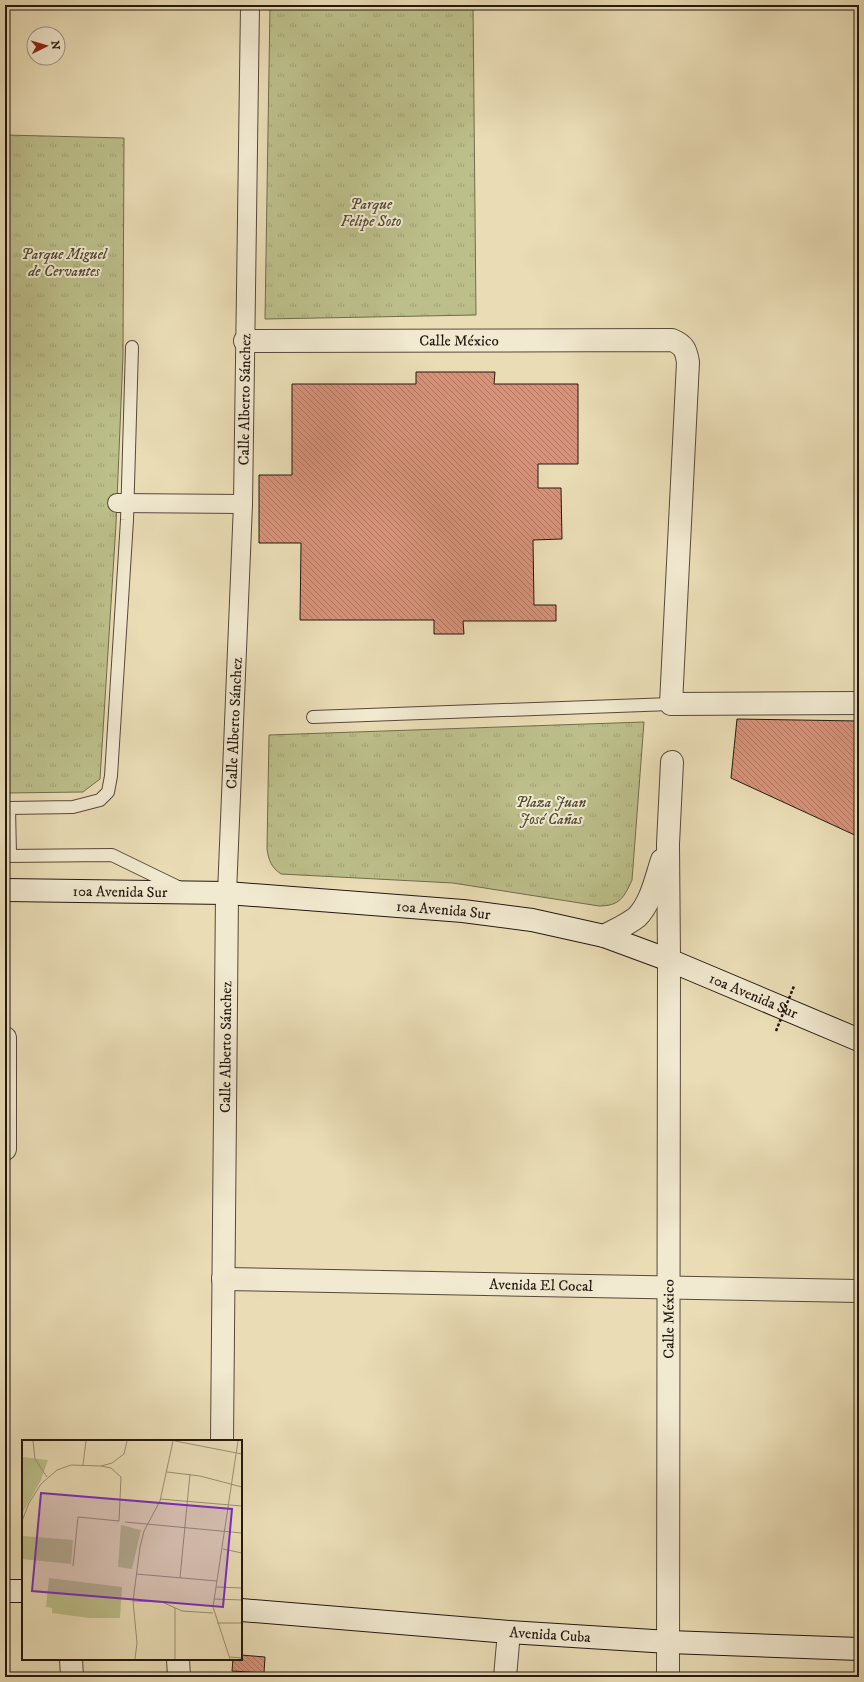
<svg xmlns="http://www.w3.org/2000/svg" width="864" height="1682" font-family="'IM FELL DW Pica',serif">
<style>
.park{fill:url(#park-tufts);stroke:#706c4d}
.building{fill:url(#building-back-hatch);stroke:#241810}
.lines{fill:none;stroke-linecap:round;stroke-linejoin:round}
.service-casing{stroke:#56493a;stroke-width:14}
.pedestrian-casing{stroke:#56493a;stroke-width:20}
.minor-casing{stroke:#56493a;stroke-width:24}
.tertiary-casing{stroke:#56493a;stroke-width:24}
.secondary-casing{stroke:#241810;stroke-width:24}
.service{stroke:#f1e9d0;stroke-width:12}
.pedestrian{stroke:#f1e9d0;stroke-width:18}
.minor{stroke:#f1e9d0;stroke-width:22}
.tertiary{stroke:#f1e9d0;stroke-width:22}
.secondary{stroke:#f1e9d0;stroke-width:22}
.path-bridge{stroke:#241810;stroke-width:2.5;stroke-dasharray:3 2;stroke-linecap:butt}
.labels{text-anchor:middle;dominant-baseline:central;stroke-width:4;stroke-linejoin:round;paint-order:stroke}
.park-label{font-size:15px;font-style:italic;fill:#524a35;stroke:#f1e9d0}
.street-label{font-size:15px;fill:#241810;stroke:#f1e9d0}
.inset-road{fill:none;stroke:#9b8e74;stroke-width:1}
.view{fill:#7b2cbf;fill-opacity:0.15;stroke:#7b2cbf;stroke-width:2}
.inset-edge{fill:none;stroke:#241810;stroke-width:2}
</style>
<defs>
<pattern id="park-tufts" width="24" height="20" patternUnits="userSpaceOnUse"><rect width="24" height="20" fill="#bcbf8a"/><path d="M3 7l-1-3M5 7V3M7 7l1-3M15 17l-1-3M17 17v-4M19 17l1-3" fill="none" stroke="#a1a376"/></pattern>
<pattern id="building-back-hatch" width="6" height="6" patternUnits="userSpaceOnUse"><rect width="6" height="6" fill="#d89279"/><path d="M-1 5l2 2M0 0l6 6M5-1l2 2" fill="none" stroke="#af7662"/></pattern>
</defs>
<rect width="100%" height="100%" fill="#eaddb6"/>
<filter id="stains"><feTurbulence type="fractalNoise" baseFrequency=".005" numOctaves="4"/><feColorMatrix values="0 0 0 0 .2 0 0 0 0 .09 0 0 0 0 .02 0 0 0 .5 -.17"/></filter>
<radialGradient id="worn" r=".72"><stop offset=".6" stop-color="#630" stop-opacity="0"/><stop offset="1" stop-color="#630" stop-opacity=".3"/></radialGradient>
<path class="park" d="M 270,5 L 473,5 L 476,315 L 265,319 Z
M 5,135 L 124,138 L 123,355 L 116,524 L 100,779 L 83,792 L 5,793 Z
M 644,722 L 632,880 C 624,898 619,906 599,906 L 453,883 L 281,874 C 271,867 269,861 267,849 L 269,735 Z"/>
<path class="building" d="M 416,372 L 495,372 L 494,384 L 578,384 L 578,464 L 538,464 L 538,488 L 561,488 L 562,539 L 533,540 L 534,605 L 556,605 L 556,621 L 463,621 L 464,634 L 434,634 L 434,620 L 300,620 L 301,543 L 259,543 L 259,475 L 292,475 L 292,384 L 416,384 Z
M 737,719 L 859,721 L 859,837 L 731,778 Z
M 241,1655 L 265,1657 L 264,1673 L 232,1671 L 233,1659 L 241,1659 Z
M 230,1674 L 260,1675 L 260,1677 L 230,1677 Z"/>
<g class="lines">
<defs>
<path id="service" d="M 313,717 L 671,704
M 5,808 L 9,808 L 10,855
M 9,808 L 73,807 L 100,800 L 108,792 L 111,776 L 127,520 L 132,347
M 5,856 L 112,855 L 180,888"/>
<g id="pedestrian">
<path d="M 117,503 L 243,504"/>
<path id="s1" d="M 227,893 L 243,504 L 250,5"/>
</g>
<g id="minor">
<path id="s2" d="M 245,341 L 672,340 C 684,345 686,350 688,362 L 671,704 L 859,703"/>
<path d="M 604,936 C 615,930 627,925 637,917 C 651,903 656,878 662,860"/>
<path d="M 669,960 L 668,844 L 672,762"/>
<path d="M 5,1038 L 5,1149"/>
<path id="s3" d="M 223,1279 L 859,1291"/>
<path id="s4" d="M 222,1441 L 227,893"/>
<path d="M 71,1659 L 72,1677"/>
<path d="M 178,1659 L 179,1677"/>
<path d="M 505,1677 L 509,1632"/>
</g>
<g id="tertiary">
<path id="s5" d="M 668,1677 L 669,960"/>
</g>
<g id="secondary">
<path id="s6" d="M 5,890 L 227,893 L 463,911 L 532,920 L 604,936 L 669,960 L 859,1040"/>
<path d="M 5,1591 L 23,1591"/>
<path id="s7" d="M 241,1610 L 509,1632 L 669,1642 L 859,1649"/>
</g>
</defs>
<use href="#service" class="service-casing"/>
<use href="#pedestrian" class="pedestrian-casing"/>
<use href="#minor" class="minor-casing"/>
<use href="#tertiary" class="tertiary-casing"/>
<use href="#secondary" class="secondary-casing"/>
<use href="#service" class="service"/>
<use href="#pedestrian" class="pedestrian"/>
<use href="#minor" class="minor"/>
<use href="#tertiary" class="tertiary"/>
<use href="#secondary" class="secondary"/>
<path class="path-bridge" d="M 776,1031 L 794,986"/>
</g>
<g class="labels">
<g class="park-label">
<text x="371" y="204">Parque<tspan x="371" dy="17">Felipe Soto</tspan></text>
<text x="64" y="254">Parque Miguel<tspan x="64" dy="17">de Cervantes</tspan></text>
<text x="551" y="802">Plaza Juan<tspan x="551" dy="17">José Cañas</tspan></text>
</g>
<g class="street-label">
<text stroke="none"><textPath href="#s2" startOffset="214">Calle México</textPath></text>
<text stroke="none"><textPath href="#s1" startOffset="494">Calle Alberto Sánchez</textPath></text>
<text stroke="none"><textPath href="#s1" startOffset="170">Calle Alberto Sánchez</textPath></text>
<text stroke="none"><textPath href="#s6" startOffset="115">10a Avenida Sur</textPath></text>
<text stroke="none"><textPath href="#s6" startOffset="439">10a Avenida Sur</textPath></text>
<text stroke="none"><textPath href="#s6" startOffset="763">10a Avenida Sur</textPath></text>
<text stroke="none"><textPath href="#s4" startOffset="394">Calle Alberto Sánchez</textPath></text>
<text stroke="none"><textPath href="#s3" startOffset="318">Avenida El Cocal</textPath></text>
<text stroke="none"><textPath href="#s5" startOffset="358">Calle México</textPath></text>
<text stroke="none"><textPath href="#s7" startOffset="310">Avenida Cuba</textPath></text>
</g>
</g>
<g transform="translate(22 1440)">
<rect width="220" height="220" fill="#eaddb6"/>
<path d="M 0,17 L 26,20 L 19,40 L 0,74 ZM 99,85 L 119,90 L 110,129 L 96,127 ZM 1,96 L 51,100 L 49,124 L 0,119 ZM 27,138 L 100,147 L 98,178 L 67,178 L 30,173 L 30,168 L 24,167 Z" fill="#bcbf8a"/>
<path class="inset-road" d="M 11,1 L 13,19 L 25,37M 153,1 L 220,14M 61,25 L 64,1M 145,32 L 178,36 L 220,47M 138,59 L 220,66M 0,81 L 7,63 L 19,44 L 35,30 L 49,25 L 79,26 L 90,23 L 102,14 L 105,1M 103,82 L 220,93M 201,109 L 220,113M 51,126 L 56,77 L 97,81 L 99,37 L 89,28 L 79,26M 114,134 L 195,141M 158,138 L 168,34M 194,147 L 220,148M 192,159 L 220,160M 111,161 L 140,162 L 160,171 L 191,173M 195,183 L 220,183M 208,217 L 220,218M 113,219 L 115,203 L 111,161 L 118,107 L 122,91 L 138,61 L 151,1M 153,219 L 153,168M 208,219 L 191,167 L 216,1"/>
<path class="view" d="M 19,53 L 210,69 L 201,167 L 10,151 Z"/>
<rect width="220" height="220" class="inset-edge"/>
</g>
<rect width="864" height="1682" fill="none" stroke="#eaddb6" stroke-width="20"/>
<rect x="6" y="6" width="852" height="1670" fill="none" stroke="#241810" stroke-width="2"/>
<rect x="10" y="10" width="844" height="1662" fill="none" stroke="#241810"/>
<g transform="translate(46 46) rotate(85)"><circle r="19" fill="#f1e9d0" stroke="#9f9583"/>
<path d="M0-3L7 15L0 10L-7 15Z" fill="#8f2418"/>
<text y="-6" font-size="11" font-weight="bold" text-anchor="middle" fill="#241810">N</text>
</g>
<rect width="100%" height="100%" filter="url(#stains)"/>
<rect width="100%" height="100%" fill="url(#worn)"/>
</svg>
